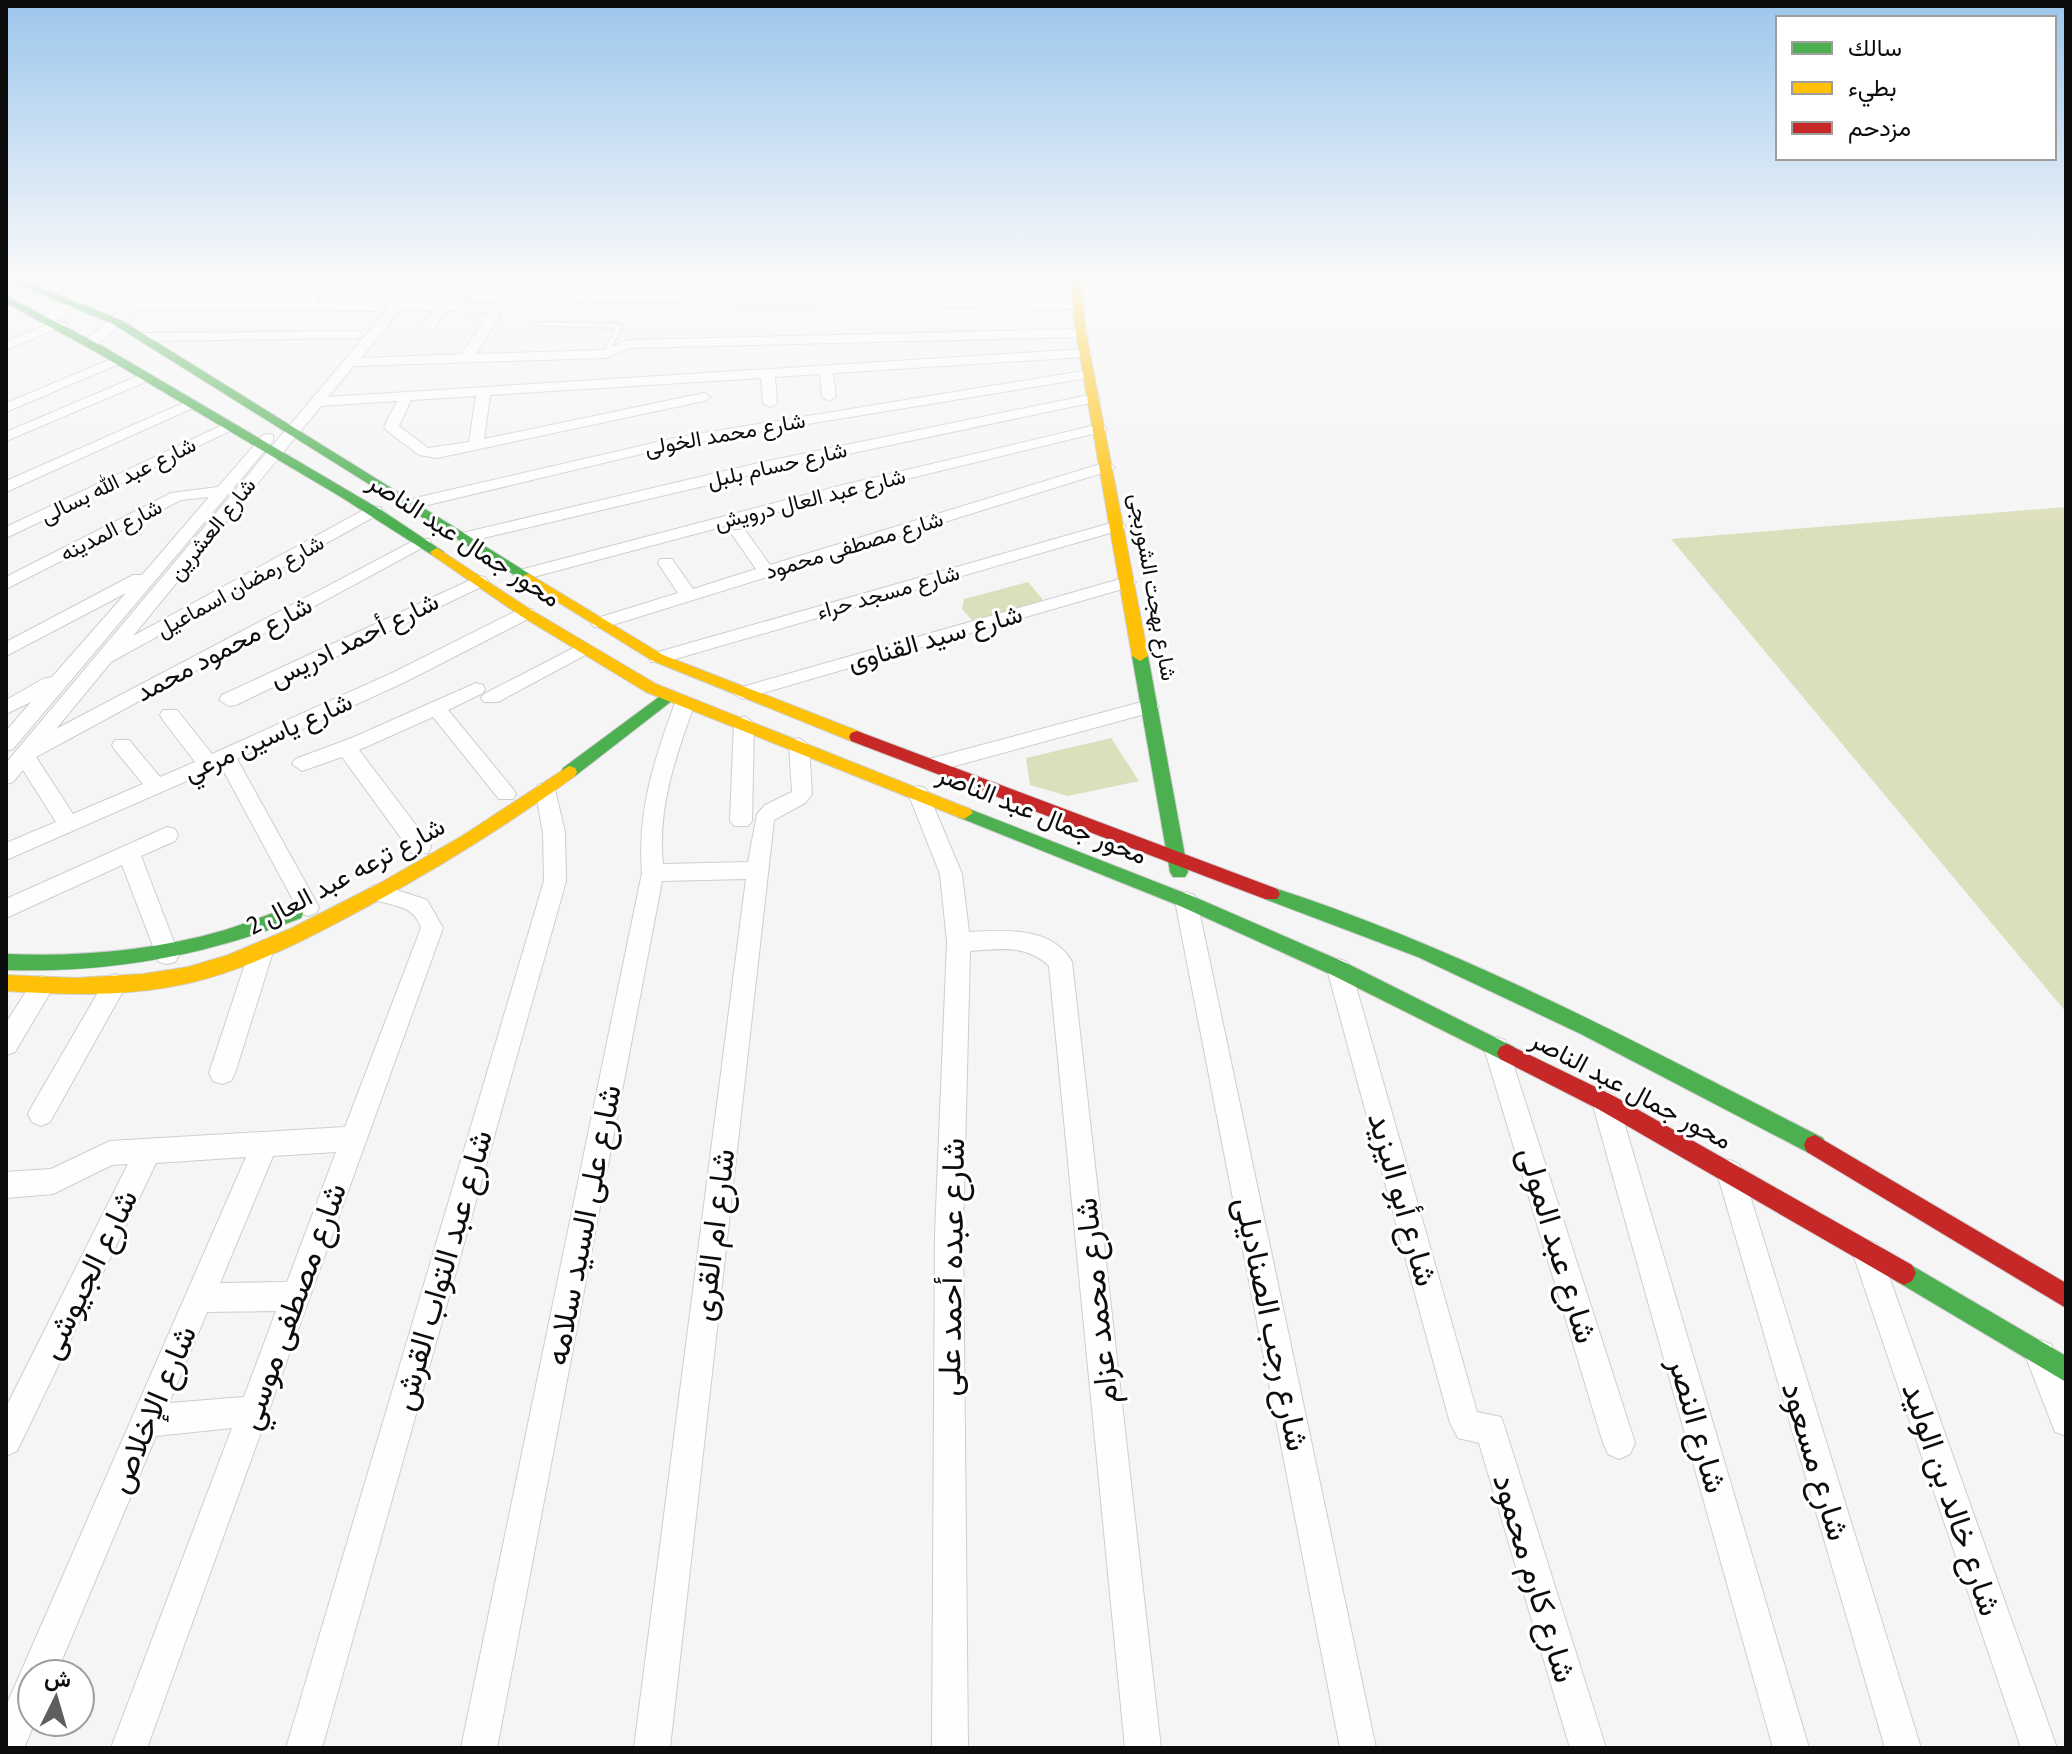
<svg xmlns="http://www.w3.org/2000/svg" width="2072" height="1754" font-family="'Fira Sans Condensed',Vazirmatn,sans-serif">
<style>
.green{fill:#dcdfbb}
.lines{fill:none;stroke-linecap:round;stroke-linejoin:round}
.lane-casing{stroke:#cecece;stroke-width:2}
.street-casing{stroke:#cecece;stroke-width:2}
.fast-casing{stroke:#cecece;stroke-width:2}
.slow-casing{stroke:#cecece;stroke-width:2}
.jam-casing{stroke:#cecece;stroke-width:2}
.lane{fill:#fefefe;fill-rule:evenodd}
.street{fill:#fefefe;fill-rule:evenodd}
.fast{fill:#4caf50;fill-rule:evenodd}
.slow{fill:#ffc107;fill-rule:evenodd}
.jam{fill:#c62828;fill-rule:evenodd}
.labels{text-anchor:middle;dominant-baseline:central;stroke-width:6;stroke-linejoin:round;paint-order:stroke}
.far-street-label{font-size:22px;fill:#0d0d0d;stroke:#fff}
.street-label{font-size:26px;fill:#0d0d0d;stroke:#fff}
.near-street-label{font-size:32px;fill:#0d0d0d;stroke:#fff}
</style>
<rect width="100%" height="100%" fill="#f5f5f5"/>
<path class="green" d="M 2066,507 L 2066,1012 L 1671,539 Z
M 1028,582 L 1043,600 L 977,626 L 962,609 L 964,599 Z
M 1111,738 L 1139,781 L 1068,796 L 1030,785 L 1026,758 Z"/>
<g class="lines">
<defs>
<path id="lane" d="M 534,322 L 620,324 L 623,326 L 608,354 L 605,356 L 602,354 L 616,328 L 532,325 L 532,323 Z"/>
<path id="street" d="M 90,281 L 103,281 L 55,321 L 45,321 L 45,315 Z
M 154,281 L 167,281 L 146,301 L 190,302 L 212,281 L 225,281 L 205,302 L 246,302 L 266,281 L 279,281 L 260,302 L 300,303 L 321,281 L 333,281 L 314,303 L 378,303 L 384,307 L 378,311 L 137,309 L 97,345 L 87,345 L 87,339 Z
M 411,281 L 423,281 L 406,302 L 503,305 L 504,308 L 476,354 L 603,350 L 628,340 L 1081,329 L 1088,333 L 1081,337 L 630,348 L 605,358 L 354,366 L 328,397 L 1085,349 L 1092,353 L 1085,357 L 833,373 L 836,397 L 829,401 L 822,397 L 820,374 L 775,377 L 777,403 L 770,407 L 763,403 L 761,378 L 490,395 L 484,439 L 704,393 L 711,397 L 704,401 L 437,458 L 419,455 L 386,430 L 384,427 L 397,401 L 321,406 L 133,636 L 369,507 L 381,507 L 381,513 L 111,662 L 56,729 L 417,539 L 429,539 L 431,543 L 36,757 L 73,814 L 143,784 L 115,750 L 112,745 L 115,740 L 129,740 L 160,777 L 195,762 L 163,720 L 160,715 L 163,710 L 177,710 L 212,754 L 392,673 L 520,609 L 532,609 L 535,613 L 532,617 L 405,682 L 237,759 L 319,907 L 316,913 L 308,916 L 300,913 L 221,766 L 6,860 L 6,843 L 56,822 L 23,770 L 13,782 L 6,784 L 6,763 ZM 400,310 L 433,311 L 421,326 L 428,330 L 433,329 L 447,311 L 489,312 L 462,354 L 361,358 ZM 476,396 L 469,442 L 428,448 L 399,426 L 411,400 Z
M 482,281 L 1076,284 L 1082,288 L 1076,292 L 488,285 Z
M 473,293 L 1078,301 L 1084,305 L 1078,309 L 469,300 L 467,297 Z
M 56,321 L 68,324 L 6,350 L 6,341 Z
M 356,331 L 361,332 L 361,338 L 142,341 L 135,337 L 142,333 Z
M 116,357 L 128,360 L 6,412 L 6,403 Z
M 1089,370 L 1094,371 L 1094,377 L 679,445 L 411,509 L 403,504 L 411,499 L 679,437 Z
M 145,373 L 150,374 L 150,380 L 6,441 L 6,432 Z
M 1094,394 L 1099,395 L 1099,401 L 763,472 L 462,543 L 454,538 L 462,533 L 763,462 Z
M 190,400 L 195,401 L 195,407 L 6,492 L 6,481 Z
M 229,422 L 234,423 L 234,429 L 6,538 L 6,527 Z
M 1100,424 L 1107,428 L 1105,431 L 853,492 L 522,580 L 513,575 L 516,571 L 843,485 Z
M 268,434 L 273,435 L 273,441 L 13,749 L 6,751 L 6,731 L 31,702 L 6,714 L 6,700 L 43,679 L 52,677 L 126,593 L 6,656 L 6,642 L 133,575 L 142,575 L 209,497 L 181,500 L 6,589 L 6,577 L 171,493 L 218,487 L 263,435 Z
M 1107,462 L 1115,467 L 1112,470 L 606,627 L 594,627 L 591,623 L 594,619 L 678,593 L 658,563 L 660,559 L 672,559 L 693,589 L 756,569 L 731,533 L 733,530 L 745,530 L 770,565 Z
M 1118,521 L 1126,526 L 1124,529 L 665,662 L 651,662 L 649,658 L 651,654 Z
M 479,576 L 485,577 L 488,581 L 485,585 L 236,705 L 229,706 L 219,700 L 222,695 Z
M 1127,577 L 1136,582 L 1133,586 L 742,699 L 732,693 L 735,689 Z
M 583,643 L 592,649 L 589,653 L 498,702 L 484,702 L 481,698 L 484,694 Z
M 476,683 L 483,685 L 485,689 L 483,693 L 448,710 L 513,789 L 516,794 L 513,799 L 499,799 L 433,717 L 359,750 L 428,841 L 431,847 L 428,853 L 412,853 L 342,757 L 302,771 L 292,764 L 295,759 L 354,737 Z
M 685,697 L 695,703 C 676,755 657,808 663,864 L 748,862 L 757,814 L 765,805 L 792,792 L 789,745 L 792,740 L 799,738 L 809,745 L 812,794 L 805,803 L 774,820 L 670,1748 L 634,1748 L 746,879 L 662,881 L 497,1748 L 461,1748 L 642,873 C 637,813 654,759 675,703 Z
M 1149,700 L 1159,706 L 1156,711 L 933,772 L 926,770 L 923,765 L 926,760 L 933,758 Z
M 744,716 L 754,723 L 752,821 L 748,826 L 734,826 L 730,821 L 734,723 Z
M 545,783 L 552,785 L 555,790 L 565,832 L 566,881 L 322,1748 L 286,1748 L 544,881 L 543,832 L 535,790 L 538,785 Z
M 918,786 L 925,788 L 928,793 L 962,874 L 969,932 C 1003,930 1053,926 1072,962 L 1161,1748 L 1125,1748 L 1049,966 C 1027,944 999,949 970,951 L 963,1233 L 968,1748 L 932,1748 L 935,1233 L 947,942 L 940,874 L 908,793 L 911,788 Z
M 167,827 L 175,829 L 178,835 L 175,841 L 141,856 L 179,955 L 175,962 L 167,964 L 159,962 L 122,865 L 6,918 L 6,899 Z
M 379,884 L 427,900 L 443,928 L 147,1748 L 111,1748 L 232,1428 L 156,1436 L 56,1674 L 32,1674 L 32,1722 L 35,1722 L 24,1748 L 6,1748 L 6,1706 L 246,1157 L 156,1163 L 17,1451 L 6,1456 L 6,1407 L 128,1164 L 112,1165 L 53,1194 L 6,1198 L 6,1172 L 51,1169 L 110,1141 L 345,1127 L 421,928 C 414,904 391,906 371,899 L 368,893 L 371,887 ZM 336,1152 L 287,1282 L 220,1283 L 273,1156 ZM 276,1311 L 244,1397 L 169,1403 L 207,1312 Z
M 1186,892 L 1194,895 L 1197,901 L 1376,1748 L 1340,1748 L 1175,901 L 1178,895 Z
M 261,943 L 269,945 L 273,952 L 235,1073 L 231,1081 L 222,1084 L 213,1081 L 209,1073 L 249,952 L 253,945 Z
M 1339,959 L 1347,962 L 1351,969 L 1477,1412 L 1501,1417 L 1505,1428 L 1606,1748 L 1570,1748 L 1479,1443 L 1458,1438 L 1450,1423 L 1327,969 L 1331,962 Z
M 115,974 L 123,977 L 127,984 L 50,1122 L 41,1126 L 32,1122 L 28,1114 L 32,1106 L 107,977 Z
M 42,976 L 50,979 L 54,986 L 15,1052 L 6,1055 L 6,1023 L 34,979 Z
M 1496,1037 L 1505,1040 L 1508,1048 L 1635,1443 L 1630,1454 L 1619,1459 L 1608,1454 L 1603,1443 L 1484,1048 L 1487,1040 Z
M 1605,1091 L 1614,1094 L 1618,1102 L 1809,1748 L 1773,1748 L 1592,1102 L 1596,1094 Z
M 1730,1160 L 1739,1164 L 1743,1173 L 1921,1748 L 1885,1748 L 1717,1173 L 1721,1164 Z
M 1867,1240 L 1877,1244 L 1881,1254 L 2057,1748 L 2021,1748 L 1853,1254 L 1857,1244 Z
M 2040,1340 L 2051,1344 L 2066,1383 L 2066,1436 L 2055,1432 L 2025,1355 L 2029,1344 Z"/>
<path id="fast" d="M 10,281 L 23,281 L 121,320 L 536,578 L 529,582 L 524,581 L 113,324 Z
M 6,296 L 104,347 L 381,510 L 444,552 L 437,556 L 432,555 L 341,497 L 96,352 L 6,303 Z
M 1140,651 L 1148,656 L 1188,872 L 1185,877 L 1173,877 L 1170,872 L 1132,656 Z
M 667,691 L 675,696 L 673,700 L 575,776 L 563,776 L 561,772 L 563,768 Z
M 964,807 L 1192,896 L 1346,963 L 1514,1047 L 1517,1053 L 1514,1059 L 1507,1062 L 1500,1059 L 1332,975 L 1180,906 L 958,817 L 955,813 L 958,809 Z
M 1271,887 C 1464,949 1643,1046 1823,1138 L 1826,1145 L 1823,1152 L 1815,1155 L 1807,1152 L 1581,1034 L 1418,957 L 1265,899 L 1262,894 L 1265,889 Z
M 294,906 L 301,908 L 303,913 L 301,918 C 204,956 110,973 6,970 L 6,954 C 80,957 153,951 225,930 C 248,923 271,913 294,906 Z
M 1904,1261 L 2066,1356 L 2066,1382 L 1896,1281 L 1892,1273 L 1896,1265 Z"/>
<path id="slow" d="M 1070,281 L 1080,281 L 1086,333 L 1148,656 L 1140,661 L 1132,656 L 1076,333 Z
M 437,548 L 531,610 L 656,684 L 970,809 L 973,813 L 964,819 L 958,817 L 646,692 L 521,616 L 432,555 L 430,552 Z
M 529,574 L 663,655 L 863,733 L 865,737 L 863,741 L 851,741 L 653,661 L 524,581 L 524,575 Z
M 569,766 L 575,768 L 577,772 L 575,776 C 509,824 440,867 368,906 C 311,937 252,968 189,983 C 129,997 67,995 6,991 L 6,975 L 75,978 L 143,974 L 188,967 L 228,955 L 292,928 L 382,882 L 462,836 Z"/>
<path id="jam" d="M 857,731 L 1277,889 L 1280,894 L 1277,899 L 1265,899 L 851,741 L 849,737 L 851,733 Z
M 1507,1044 L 1612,1095 L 1912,1265 L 1916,1273 L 1912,1281 L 1904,1285 L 1896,1281 L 1598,1109 L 1500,1059 L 1497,1053 L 1500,1047 Z
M 1815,1135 L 2066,1283 L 2066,1308 L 1807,1152 L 1804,1145 L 1807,1138 Z"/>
</defs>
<use href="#lane" class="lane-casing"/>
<use href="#street" class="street-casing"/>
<use href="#fast" class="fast-casing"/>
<use href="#slow" class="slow-casing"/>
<use href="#jam" class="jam-casing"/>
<use href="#lane" class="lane"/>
<use href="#street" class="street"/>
<use href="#fast" class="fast"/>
<use href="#slow" class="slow"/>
<use href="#jam" class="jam"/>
</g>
<linearGradient id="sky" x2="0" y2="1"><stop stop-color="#9cc6ec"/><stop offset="0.53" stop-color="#fafafa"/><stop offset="1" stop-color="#fafafa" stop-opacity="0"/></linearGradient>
<rect width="2072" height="526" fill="url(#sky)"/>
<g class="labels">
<g class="far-street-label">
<text transform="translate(725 434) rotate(-10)">شارع محمد الخولى</text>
<text transform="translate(777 465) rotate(-13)">شارع حسام بلبل</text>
<text transform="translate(118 480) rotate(-26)">شارع عبد الله بسالى</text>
<text transform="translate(810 499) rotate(-14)">شارع عبد العال درويش</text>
<text transform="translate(212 529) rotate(-51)">شارع العشرين</text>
<text transform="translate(111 530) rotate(-27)">شارع المدينه</text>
<text transform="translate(854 545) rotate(-17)">شارع مصطفى محمود</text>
<text transform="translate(240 586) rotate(-29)">شارع رمضان اسماعيل</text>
<text transform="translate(1153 587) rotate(80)">شارع بهجت الشوربجى</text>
<text transform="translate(888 592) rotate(-16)">شارع مسجد حراء</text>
</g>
<g class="street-label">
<text transform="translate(464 540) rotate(33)">محور جمال عبد الناصر</text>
<text transform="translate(935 638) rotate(-16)">شارع سيد القناوى</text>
<text transform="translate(354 640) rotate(-26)">شارع أحمد ادريس</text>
<text transform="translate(224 649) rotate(-28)">شارع محمود محمد</text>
<text transform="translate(268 737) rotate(-24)">شارع ياسين مرعي</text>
<text transform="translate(1042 815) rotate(22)">محور جمال عبد الناصر</text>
<text transform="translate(346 876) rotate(-28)">شارع ترعه عبد العال 2</text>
<text transform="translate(1631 1090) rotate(28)">محور جمال عبد الناصر</text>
</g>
<g class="near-street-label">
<text transform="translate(1403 1199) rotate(74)">شارع أبو اليزيد</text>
<text transform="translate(583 1225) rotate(-79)">شارع على السيد سلامه</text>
<text transform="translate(713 1235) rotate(-83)">شارع ام القرى</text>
<text transform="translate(1558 1245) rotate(73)">شارع عبد المولى</text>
<text transform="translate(951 1267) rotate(-89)">شارع عبده أحمد على</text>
<text transform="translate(442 1270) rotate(-74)">شارع عبد التواب القرش</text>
<text transform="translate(88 1274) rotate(-64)">شارع الجيوشى</text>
<text transform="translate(1096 1301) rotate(-96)">شارع محمد عزام</text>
<text transform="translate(292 1306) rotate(-70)">شارع مصطفى موسي</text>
<text transform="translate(1272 1324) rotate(78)">شارع رجب الصناديلى</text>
<text transform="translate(152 1409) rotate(-67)">شارع الإخلاص</text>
<text transform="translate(1698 1425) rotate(74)">شارع النصر</text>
<text transform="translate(1816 1461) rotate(73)">شارع مسعود</text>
<text transform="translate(1952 1499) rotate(71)">شارع خالد بن الوليد</text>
<text transform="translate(1535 1578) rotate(73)">شارع كارم محمود</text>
</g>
</g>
<rect width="2072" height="1754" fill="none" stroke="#0d0d0d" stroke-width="16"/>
<rect x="1776" y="16" width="280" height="144" fill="#ffffff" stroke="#9e9e9e" stroke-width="2"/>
<rect x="1792" y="42" width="40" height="12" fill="#4caf50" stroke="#9e9e9e" stroke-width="2"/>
<text x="1848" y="56" font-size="24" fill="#0d0d0d">سالك</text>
<rect x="1792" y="82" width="40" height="12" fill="#ffc107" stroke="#9e9e9e" stroke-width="2"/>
<text x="1848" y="96" font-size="24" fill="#0d0d0d">بطيء</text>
<rect x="1792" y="122" width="40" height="12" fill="#c62828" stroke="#9e9e9e" stroke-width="2"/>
<text x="1848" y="136" font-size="24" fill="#0d0d0d">مزدحم</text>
<g transform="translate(56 1698) rotate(5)"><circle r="38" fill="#ffffff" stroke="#9e9e9e" stroke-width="2"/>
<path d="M0-6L14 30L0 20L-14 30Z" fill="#5e5e5e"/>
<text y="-12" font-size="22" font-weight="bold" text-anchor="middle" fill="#0d0d0d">ش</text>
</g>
</svg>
